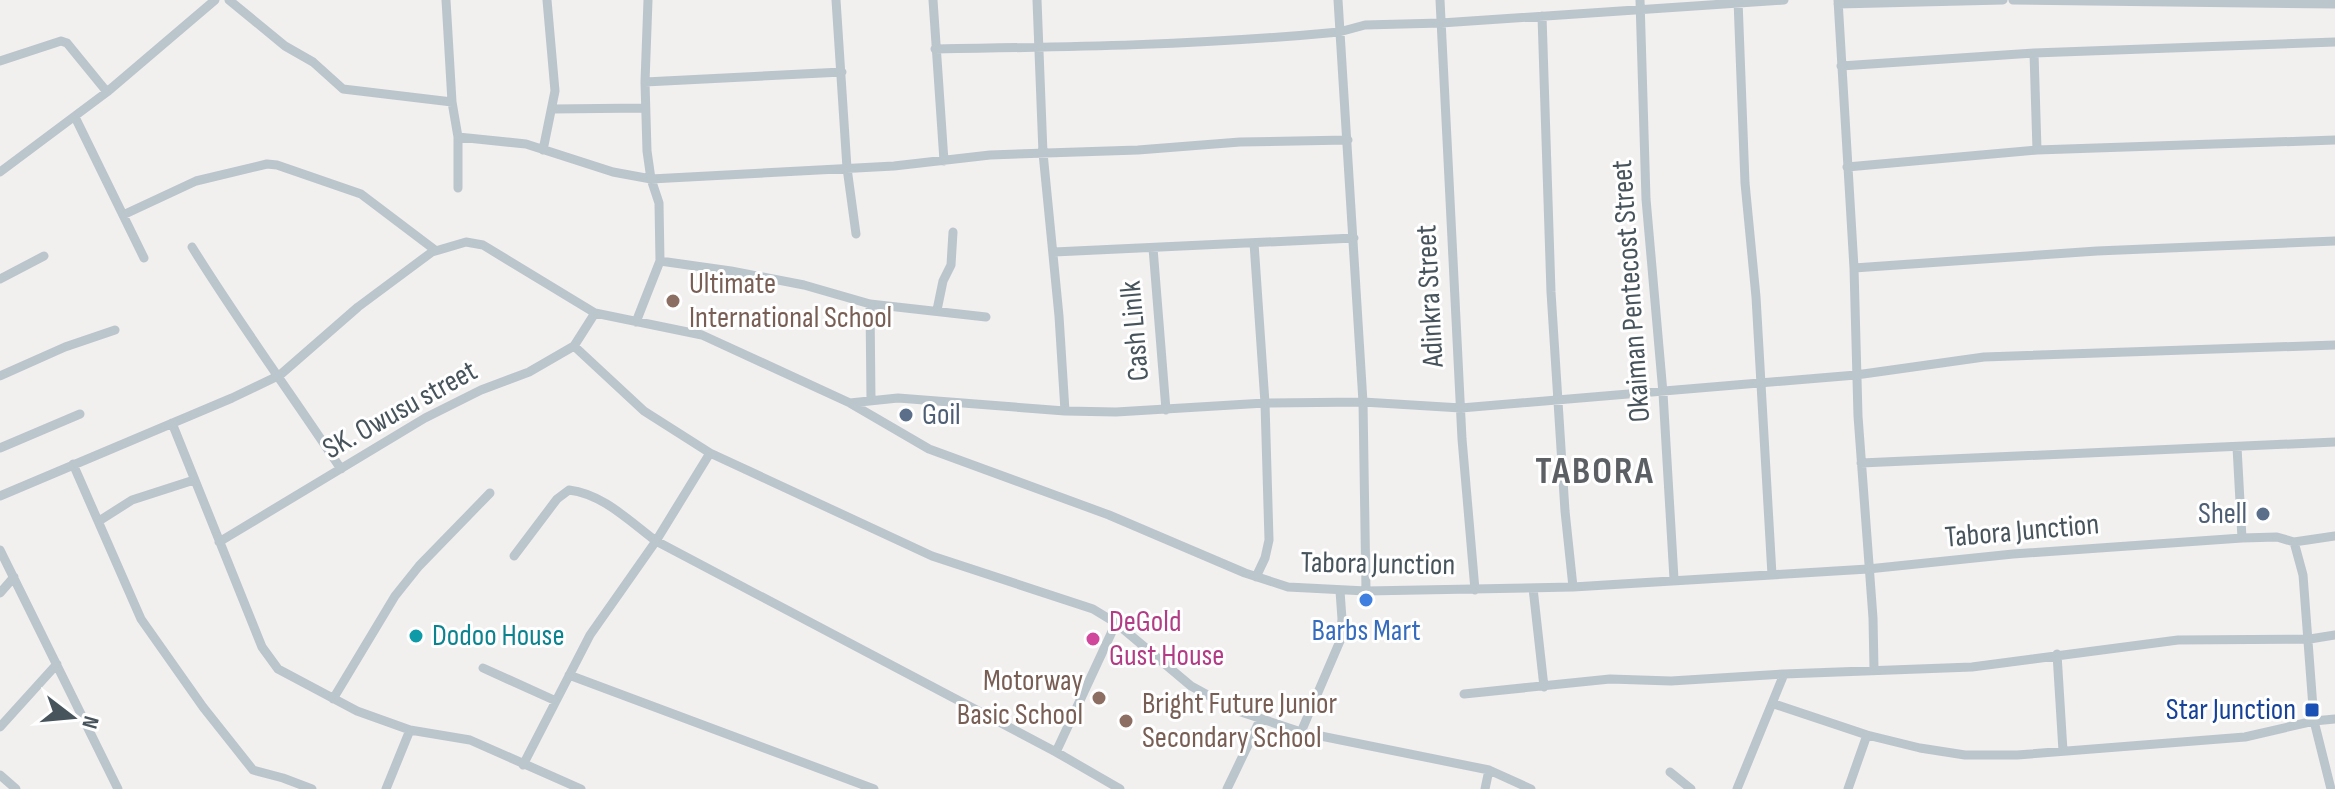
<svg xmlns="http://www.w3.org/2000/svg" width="2335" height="789" font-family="'Sofia Sans Condensed',sans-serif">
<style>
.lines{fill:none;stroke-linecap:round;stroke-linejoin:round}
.minor{stroke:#bbc5cc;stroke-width:9}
.education-dot{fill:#8d6e63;stroke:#fff;stroke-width:3}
.service-dot{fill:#5c6f8a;stroke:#fff;stroke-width:3}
.shop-dot{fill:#3f7fe0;stroke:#fff;stroke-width:3}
.culture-dot{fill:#0f9aa8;stroke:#fff;stroke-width:3}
.hotel-dot{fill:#d1479c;stroke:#fff;stroke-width:3}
.transit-dot{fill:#1a4fb4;stroke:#fff;stroke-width:3}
.labels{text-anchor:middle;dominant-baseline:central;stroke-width:6;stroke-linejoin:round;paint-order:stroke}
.education-label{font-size:30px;fill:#785e54;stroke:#fff;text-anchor:start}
.street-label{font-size:30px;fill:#48545c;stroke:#fff}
.service-label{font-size:30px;fill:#4e5e75;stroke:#fff;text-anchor:start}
.hotel-label{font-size:30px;fill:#b23c85;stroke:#fff;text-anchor:start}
.shop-label{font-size:30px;fill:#366cbe;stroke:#fff}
.culture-label{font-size:30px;fill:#0d838f;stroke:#fff;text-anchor:start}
.transit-label{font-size:30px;fill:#164399;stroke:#fff;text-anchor:end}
.district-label{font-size:38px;font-weight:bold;letter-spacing:2px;fill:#5c6064;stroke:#fff}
</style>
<rect width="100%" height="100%" fill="#f2efef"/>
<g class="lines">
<path class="minor" d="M 229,0 L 285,46 L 313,62 L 343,89 L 452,102 L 458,137 L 526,144 L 613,172 L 651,179 L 894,166 L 990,155 L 1138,150 L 1240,142 L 1348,140
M 446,0 L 452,102
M 836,0 L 847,168 L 856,234
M 933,0 L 944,161
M 1037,0 L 1043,153 L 1059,316 L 1065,411
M 1338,0 L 1363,402 L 1366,591
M 1440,0 L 1462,439 L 1475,590
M 1640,0 L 1646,199 L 1663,393 L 1674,579
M 1738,0 L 1745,183 L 1756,297 L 1772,575
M 1838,0 L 1854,268 L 1858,416 L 1873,618 L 1874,669
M 2013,0 L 2335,4
M 1838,4 L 2003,0
M 1542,16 L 1551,292 L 1565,511 L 1573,587
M 935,49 C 1070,47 1204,45 1339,32 L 1365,25 L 1441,23 L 1784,0
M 2034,53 L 2037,150
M 0,61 L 61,41 L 67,43 L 107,92
M 1841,66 L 2034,53 L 2335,42
M 645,82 L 842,72
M 553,109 L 645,108
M 75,117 L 144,258
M 458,137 L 458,188
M 543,150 L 555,91 L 547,0
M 1847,167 L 2037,150 L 2335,140
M 0,172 L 107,92 L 215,0
M 123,215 L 196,181 L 267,164 L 277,165 L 361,194 L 435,250
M 1254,243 L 1265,403 L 1269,540 L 1265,558 L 1256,577
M 192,247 C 239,323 292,395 341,469
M 1153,248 L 1166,410
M 1054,252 L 1354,238
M 660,261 L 731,271 L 804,285 L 870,304 L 986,317
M 1854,268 L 2097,251 L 2335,241
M 0,279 L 44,256
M 870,304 L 871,400
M 937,310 L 943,281 L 951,265 L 953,232
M 636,322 L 660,261 L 659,203 L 651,179 L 647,151 L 645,82 L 648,0
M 0,376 L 65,347 L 115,330
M 850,403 L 898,398 L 1065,411 L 1116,412 L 1265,403 L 1363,402 L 1461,408 L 1856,375 L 1984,357 L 2335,345
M 172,423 L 262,647 L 278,669 L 357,711 L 410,730 L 470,740 L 581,789
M 2237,447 L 2242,538
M 0,448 L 80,414
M 710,453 L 932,556 L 1093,609 L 1116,623 L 1191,686 L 1235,710 L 1301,732 L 1489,770 L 1531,789
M 1861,463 L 2335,442
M 73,464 L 141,619 L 203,707 L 253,770 L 283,778 L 312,789
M 0,496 L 232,398 L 280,375 L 358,307 L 432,252 L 466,242 L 483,245 L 595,313 L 702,335 L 850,403 L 929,449 L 1109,515 L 1245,573 L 1288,587 L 1366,591 L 1573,587 L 1868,569 L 2013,554 L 2242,538 L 2277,537 L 2294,542 L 2335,536
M 99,521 L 132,500 L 194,480
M 219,542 L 425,418 L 481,390 L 529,372 L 574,346 L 595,313
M 2294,542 L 2303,575 L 2314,721 L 2335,719
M 0,550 L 118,789
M 514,556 L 557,499 L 569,490 C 603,494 629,521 656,541 L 1056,752 L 1120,789
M 1533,588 L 1544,687
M 0,593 L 14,577
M 2057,654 L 2063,751
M 483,668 L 556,701
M 569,675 L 874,789
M 1464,694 L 1610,679 L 1671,681 L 1784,674 L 1972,667 L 2178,640 L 2310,639 L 2335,635
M 333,699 L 395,596 L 419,566 L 490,493
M 1774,704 L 1867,735 L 1920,748 L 1965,755 L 2017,755 L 2245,737 L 2314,721 L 2331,789
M 0,727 L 57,664
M 1301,732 L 1340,641 L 1342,619 L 1340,591
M 1056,752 L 1116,623
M 523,765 L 590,635 L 656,541 L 710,453 L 644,411 L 574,346
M 1670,772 L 1691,789
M 0,775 L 16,789
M 386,789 L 410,730
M 1227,789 L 1260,720
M 1485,789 L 1489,770
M 1737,789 L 1784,674
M 1848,789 L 1867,735"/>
</g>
<g class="education-dot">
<circle cx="673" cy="301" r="8"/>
<circle cx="1099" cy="698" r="8"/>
<circle cx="1126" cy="721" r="8"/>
</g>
<g class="service-dot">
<circle cx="906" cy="415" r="8"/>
<circle cx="2263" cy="514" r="8"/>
</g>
<circle class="shop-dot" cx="1366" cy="600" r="8"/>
<circle class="culture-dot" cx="416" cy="636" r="8"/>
<circle class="hotel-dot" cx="1093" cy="639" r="8"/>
<rect class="transit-dot" x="2304" y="702" width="16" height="16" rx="4"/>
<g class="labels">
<g class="education-label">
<text x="689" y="284">Ultimate<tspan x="689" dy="34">International School</tspan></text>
<text x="1083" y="681" text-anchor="end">Motorway<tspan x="1083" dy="34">Basic School</tspan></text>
<text x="1142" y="704">Bright Future Junior<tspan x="1142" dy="34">Secondary School</tspan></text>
</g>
<g class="street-label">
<text transform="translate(1631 291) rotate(-94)">Okaiman Pentecost Street</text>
<text transform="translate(1430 296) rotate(-93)">Adinkra Street</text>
<text transform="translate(1135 331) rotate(-95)">Cash Linlk</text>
<text transform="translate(400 410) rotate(-29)">SK. Owusu street</text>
<text transform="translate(2022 531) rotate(-5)">Tabora Junction</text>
<text transform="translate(1378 564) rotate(1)">Tabora Junction</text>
</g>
<g class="service-label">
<text x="922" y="415">Goil</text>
<text x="2247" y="514" text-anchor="end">Shell</text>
</g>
<g class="hotel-label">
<text x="1109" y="622">DeGold<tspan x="1109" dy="34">Gust House</tspan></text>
</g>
<g class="shop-label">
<text x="1366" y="631">Barbs Mart</text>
</g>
<g class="culture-label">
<text x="432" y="636">Dodoo House</text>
</g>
<g class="transit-label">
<text x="2296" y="710">Star Junction</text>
</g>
<g class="district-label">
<text x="1595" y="471">TABORA</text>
</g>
</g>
<g transform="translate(72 717) rotate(106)" stroke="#ffffff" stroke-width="6" paint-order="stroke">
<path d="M0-6L14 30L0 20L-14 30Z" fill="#48545c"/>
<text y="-12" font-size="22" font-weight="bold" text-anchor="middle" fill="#48545c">N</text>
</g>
</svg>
